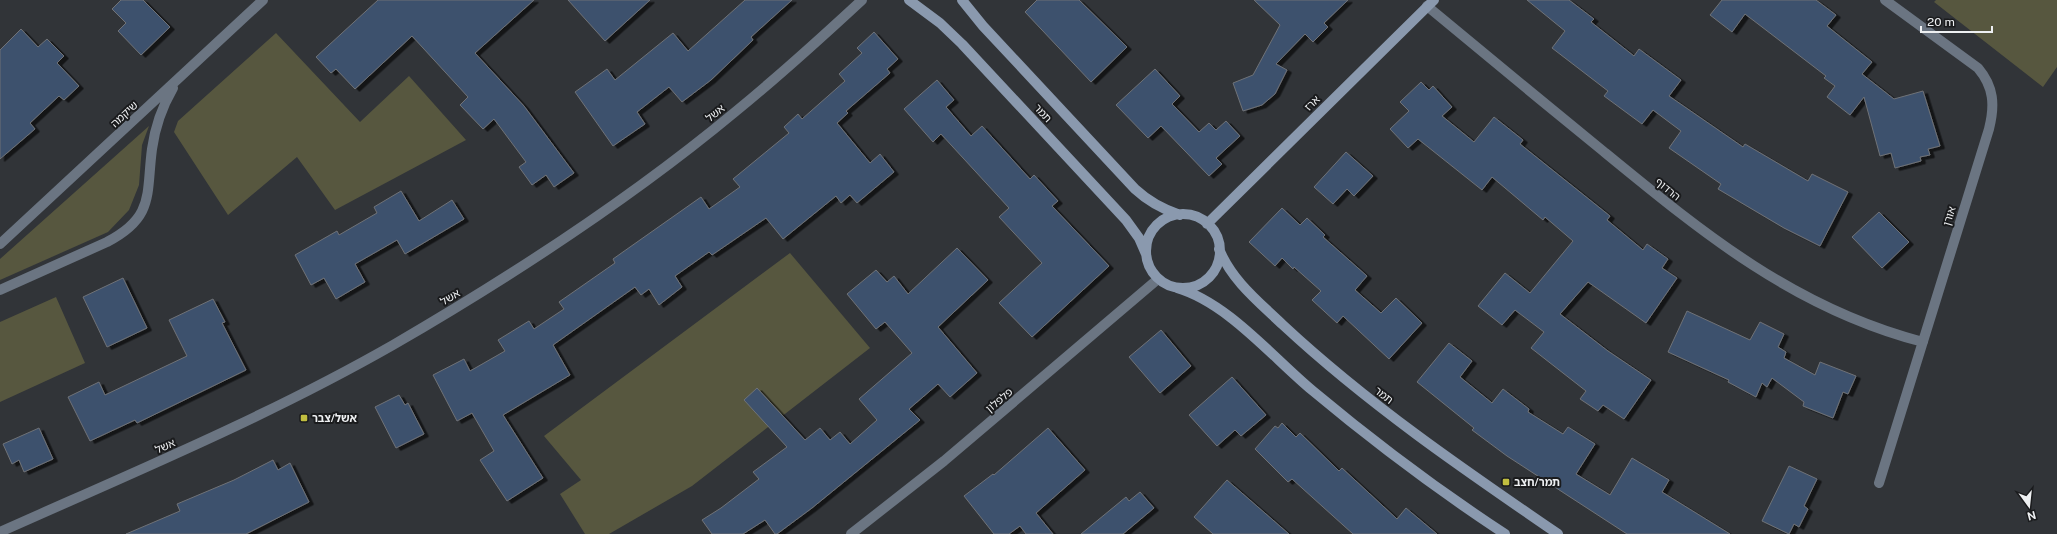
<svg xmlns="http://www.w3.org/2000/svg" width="2057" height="534" font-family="'Public Sans','Noto Sans Hebrew',sans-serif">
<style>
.green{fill:#57573f}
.building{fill:#3d516d;stroke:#6f7277;filter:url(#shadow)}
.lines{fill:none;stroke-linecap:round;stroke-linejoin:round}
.street{stroke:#6b7582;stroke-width:10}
.secondary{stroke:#8a99ae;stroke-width:10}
.poi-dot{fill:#c1be40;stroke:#1a1b1d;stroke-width:1.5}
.labels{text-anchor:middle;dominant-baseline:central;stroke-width:4;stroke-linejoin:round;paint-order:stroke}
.street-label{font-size:11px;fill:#eef0f2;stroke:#1a1b1d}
.poi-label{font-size:11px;font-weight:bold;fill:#eef0f2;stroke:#1a1b1d;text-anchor:start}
</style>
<defs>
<filter id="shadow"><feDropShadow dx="4.5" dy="2.5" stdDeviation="0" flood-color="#0009"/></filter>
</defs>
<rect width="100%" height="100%" fill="#313438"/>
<path class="green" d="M 1936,0 L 2057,0 L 2057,67 L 2043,87 L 1934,2 Z
M 276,33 L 360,122 L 409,76 L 466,140 L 335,210 L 297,157 L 228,215 L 174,132 L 178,121 Z
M 149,126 L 142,145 L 139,185 L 129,210 L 108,232 L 0,280 L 0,259 Z
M 790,253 L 870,348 L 692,486 L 609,534 L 585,534 L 560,494 L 581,480 L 544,436 Z
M 56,297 L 85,363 L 0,402 L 0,322 Z"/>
<path class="building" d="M 121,0 L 143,0 L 170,27 L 141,55 L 118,31 L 126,23 L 112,9 Z
M 378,0 L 534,0 L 475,53 L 524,106 L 574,173 L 554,187 L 546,175 L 532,185 L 519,167 L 526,162 L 494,119 L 483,129 L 460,105 L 468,97 L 412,36 L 355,89 L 336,69 L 331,73 L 316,57 Z
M 568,0 L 650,0 L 605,41 Z
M 745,0 L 792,0 L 751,37 L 753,40 L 711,80 L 682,102 L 669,87 L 637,112 L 645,124 L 613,146 L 575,92 L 607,69 L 615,80 L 673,33 L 688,51 Z
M 1037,0 L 1079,0 L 1127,47 L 1091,82 L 1025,12 Z
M 1254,0 L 1348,0 L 1324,23 L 1328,27 L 1313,42 L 1305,34 L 1276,64 L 1287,70 L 1275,94 L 1262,105 L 1243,111 L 1233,83 L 1253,75 L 1280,25 Z
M 1527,0 L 1569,0 L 1594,19 L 1591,22 L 1634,56 L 1639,49 L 1681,80 L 1669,96 L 1743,147 L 1745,144 L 1808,181 L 1812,174 L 1848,192 L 1820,246 L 1784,228 L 1718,189 L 1721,184 L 1669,148 L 1681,131 L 1653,110 L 1642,124 L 1604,96 L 1608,91 L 1552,48 L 1565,31 Z
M 1722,0 L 1816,0 L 1836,15 L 1827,26 L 1872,62 L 1862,74 L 1894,99 L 1923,91 L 1940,146 L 1928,149 L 1930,155 L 1920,157 L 1921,161 L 1895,168 L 1891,153 L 1880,156 L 1864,97 L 1850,115 L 1827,97 L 1835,86 L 1824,78 L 1826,76 L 1745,14 L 1732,32 L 1710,15 Z
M 21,29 L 38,47 L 47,39 L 64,56 L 57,63 L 79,86 L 64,100 L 59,96 L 30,123 L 35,129 L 0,159 L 0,50 Z
M 874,32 L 898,59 L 887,69 L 890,73 L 846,111 L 848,113 L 837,123 L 870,163 L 880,154 L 894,172 L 857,203 L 850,195 L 841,203 L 836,196 L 783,239 L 766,218 L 712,255 L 709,252 L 675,276 L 682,287 L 659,305 L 649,289 L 641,295 L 635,287 L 553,345 L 570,375 L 503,415 L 543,478 L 507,501 L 480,460 L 494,451 L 472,413 L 457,421 L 433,375 L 464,359 L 470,371 L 505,351 L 498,340 L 529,321 L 534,329 L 564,309 L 559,302 L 615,263 L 613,259 L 701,197 L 709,209 L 740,187 L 733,179 L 789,133 L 784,127 L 798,114 L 802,119 L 845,81 L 839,74 L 862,53 L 857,48 Z
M 1155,69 L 1180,96 L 1172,104 L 1199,132 L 1209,123 L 1216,130 L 1226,121 L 1240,136 L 1216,158 L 1222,164 L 1209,176 L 1161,126 L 1148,138 L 1116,105 Z
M 937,80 L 954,100 L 946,107 L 971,136 L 982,126 L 1030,179 L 1034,175 L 1058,201 L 1052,206 L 1109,266 L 1032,337 L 999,303 L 1042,263 L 999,217 L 1009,208 L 941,134 L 933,142 L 904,109 Z
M 1421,82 L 1429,90 L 1433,86 L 1452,107 L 1442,116 L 1474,142 L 1494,117 L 1523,140 L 1520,144 L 1610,216 L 1607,220 L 1643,250 L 1647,244 L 1668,259 L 1662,268 L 1677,278 L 1646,323 L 1588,282 L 1560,314 L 1608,351 L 1651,380 L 1624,419 L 1603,405 L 1598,411 L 1580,399 L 1586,391 L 1531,348 L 1544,332 L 1515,310 L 1502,325 L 1478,306 L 1505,273 L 1530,293 L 1573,241 L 1545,217 L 1543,220 L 1492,177 L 1482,190 L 1418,139 L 1408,148 L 1390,129 L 1409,111 L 1400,102 Z
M 1346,152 L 1373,176 L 1354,196 L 1347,189 L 1333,204 L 1314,187 Z
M 401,191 L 419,221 L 452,200 L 464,219 L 405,254 L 397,240 L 355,264 L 365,282 L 336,299 L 324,278 L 311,285 L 295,255 L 337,231 L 339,235 L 377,213 L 374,207 Z
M 1282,208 L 1300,225 L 1307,218 L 1325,235 L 1323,237 L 1367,276 L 1355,290 L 1381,313 L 1396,298 L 1422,323 L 1389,359 L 1343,316 L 1337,323 L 1312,300 L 1321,291 L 1294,267 L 1293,269 L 1282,258 L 1275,266 L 1249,242 Z
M 1879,212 L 1909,242 L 1882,268 L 1852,237 Z
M 957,248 L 988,280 L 938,327 L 977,373 L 950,397 L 938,384 L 909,409 L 920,420 L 812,508 L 777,534 L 775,534 L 765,520 L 743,534 L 712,534 L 702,520 L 721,508 L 759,479 L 753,472 L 787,447 L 744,400 L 757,388 L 805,440 L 820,428 L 830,440 L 840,432 L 850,444 L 877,420 L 859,399 L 912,353 L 885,322 L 876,329 L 847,294 L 876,270 L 887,282 L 894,276 L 908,294 Z
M 123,278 L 147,328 L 107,347 L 83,297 Z
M 213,299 L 225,322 L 222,323 L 246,370 L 137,423 L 135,420 L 90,441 L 68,397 L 99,382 L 105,395 L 187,356 L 169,320 Z
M 1687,311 L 1750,340 L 1760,322 L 1784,334 L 1778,347 L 1786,352 L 1784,358 L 1815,375 L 1820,362 L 1856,376 L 1848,394 L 1843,392 L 1833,418 L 1803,406 L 1804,402 L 1772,378 L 1767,387 L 1762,383 L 1756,397 L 1728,382 L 1729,380 L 1668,352 Z
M 1161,330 L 1191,366 L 1160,393 L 1129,357 Z
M 1449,343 L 1472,361 L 1460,377 L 1492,403 L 1503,389 L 1529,409 L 1528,412 L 1563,434 L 1568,427 L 1595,444 L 1576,474 L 1610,495 L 1632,458 L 1669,480 L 1662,492 L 1730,534 L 1627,534 L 1507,456 L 1472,430 L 1474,428 L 1417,382 Z
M 1232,377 L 1266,415 L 1241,436 L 1235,430 L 1217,446 L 1189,415 Z
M 399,395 L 405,405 L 408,403 L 424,434 L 396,448 L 375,407 Z
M 1282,423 L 1296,437 L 1300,433 L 1339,471 L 1342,468 L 1397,519 L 1406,508 L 1437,534 L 1353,534 L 1292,479 L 1288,482 L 1255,449 L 1275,426 L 1278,428 Z
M 39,428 L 53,459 L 24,472 L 19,460 L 12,464 L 3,444 Z
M 1048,428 L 1085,470 L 1036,513 L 1053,534 L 1026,534 L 1020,526 L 1009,534 L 994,534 L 964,496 L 993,474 L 994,475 Z
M 273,460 L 278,470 L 290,463 L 309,502 L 246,534 L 126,534 L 180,511 L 177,504 L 234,480 Z
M 1789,466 L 1817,479 L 1804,506 L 1808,509 L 1799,527 L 1794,524 L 1789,534 L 1762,521 Z
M 1227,480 L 1289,534 L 1213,534 L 1194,517 Z
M 1140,492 L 1154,508 L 1123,534 L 1081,534 L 1126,497 L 1129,501 Z"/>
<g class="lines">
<path class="street" d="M 1427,6 C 1486,55 1544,103 1603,151 C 1703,233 1795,309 1923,342
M 0,244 L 263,0
M 0,290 L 107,242 C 155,217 146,194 152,149 C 155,127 162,107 173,88
M 1879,483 L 1989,129 C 1995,105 1994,87 1978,68 L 1885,0
M 0,532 C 132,473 267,417 393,345 C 512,276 629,200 735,112 C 779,76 821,38 862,0
M 851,534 L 944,461 L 1158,279"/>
<path class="secondary" d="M 909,0 L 940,23 L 962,44 L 1126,220 L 1139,238 L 1146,254
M 962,0 L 983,26 L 1135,189 C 1149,202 1162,209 1180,215
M1146 251a37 37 0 1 1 74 0a37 37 0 1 1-74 0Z
M 1207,224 L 1434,0
M 1219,249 C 1232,281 1259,302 1283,325 C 1368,404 1463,469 1558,534
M 1177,288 C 1228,303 1272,357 1313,391 C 1374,442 1438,490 1505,534"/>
</g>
<g class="poi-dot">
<rect x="300" y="414" width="8" height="8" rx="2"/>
<rect x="1502" y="478" width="8" height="8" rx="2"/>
</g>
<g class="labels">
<g class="street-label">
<text transform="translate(1312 103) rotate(-45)">ארז</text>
<text transform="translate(715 113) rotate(-38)">אשל</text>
<text transform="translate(1043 113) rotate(47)">תמר</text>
<text transform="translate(124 114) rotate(-43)">שיקמה</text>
<text transform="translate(1668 189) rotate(39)">הרדוף</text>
<text transform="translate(1949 216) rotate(-73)">אורן</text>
<text transform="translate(450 297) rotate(-31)">אשל</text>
<text transform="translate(1384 395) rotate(38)">תמר</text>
<text transform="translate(999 400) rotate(-40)">פלפלון</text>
<text transform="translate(165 446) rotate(-24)">אשל</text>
</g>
<g class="poi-label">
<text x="312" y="418">אשל/צבר</text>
<text x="1514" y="482">תמר/חצב</text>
</g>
</g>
<g transform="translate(2029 506) rotate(165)" stroke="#1a1b1d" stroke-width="3" paint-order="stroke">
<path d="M0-3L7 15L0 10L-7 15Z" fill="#eef0f2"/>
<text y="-6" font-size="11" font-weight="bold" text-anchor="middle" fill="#eef0f2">N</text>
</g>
<path d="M1921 26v6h71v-6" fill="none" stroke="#eef0f2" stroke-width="2"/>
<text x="1927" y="26" font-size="12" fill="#eef0f2" stroke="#1a1b1d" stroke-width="3" paint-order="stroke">20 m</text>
</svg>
